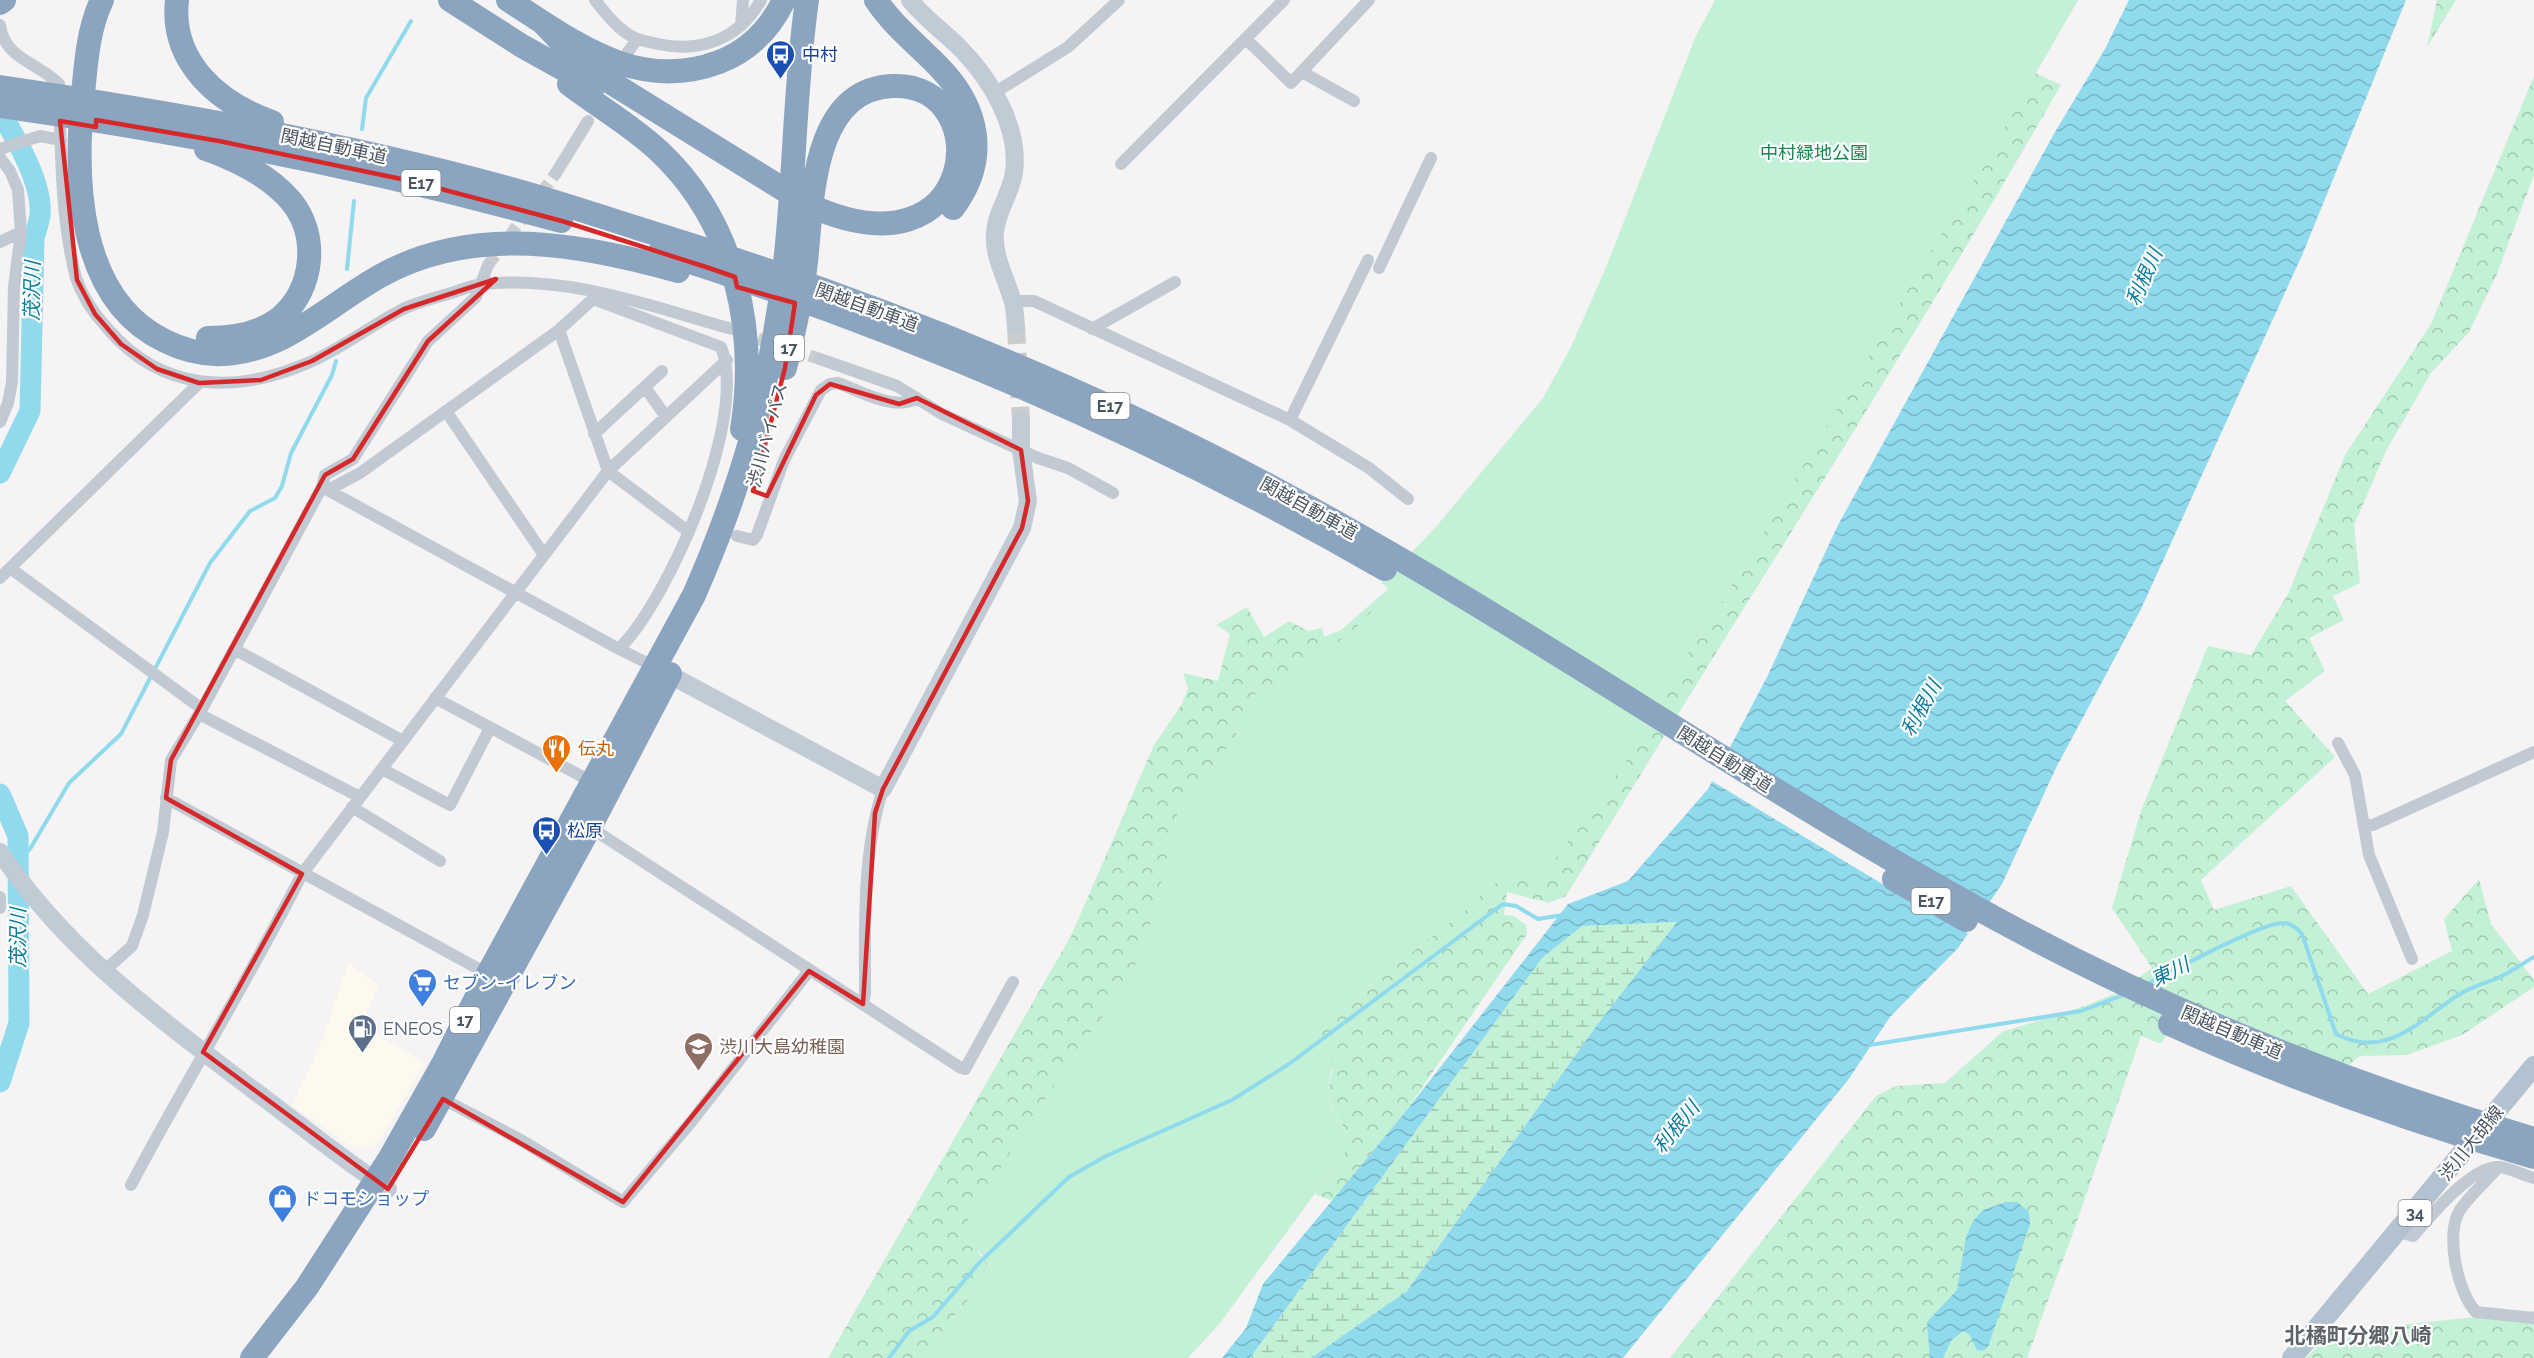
<svg xmlns="http://www.w3.org/2000/svg" width="2534" height="1358" font-family="Raleway,'Noto Sans JP',sans-serif">
<style>
.commercial{fill:#fdf9ef}
.forest{fill:url(#forest-crowns)}
.wetland{fill:url(#wetland-marsh)}
.park{fill:#c3f1d5}
.water{fill:url(#water-waves)}
.pier{fill:#f5f3f3}
.lines{fill:none;stroke-linecap:round;stroke-linejoin:round}
.stream{stroke:#90daee;stroke-width:4}
.river{stroke:#90daee;stroke-width:21}
.street-tunnel{stroke:#caccce;stroke-width:12;stroke-dasharray:12 6;stroke-linecap:butt}
.secondary-tunnel{stroke:#caccce;stroke-width:18;stroke-dasharray:18 9;stroke-linecap:butt}
.street{stroke:#c1cad2;stroke-width:12}
.secondary{stroke:#c1cbd6;stroke-width:18}
.primary{stroke:#b3c2d1;stroke-width:20}
.highway{stroke:#8ba5c1;stroke-width:24}
.marked{fill:none;stroke:#d62828;stroke-width:4.5;stroke-linejoin:round}
.labels{text-anchor:middle;dominant-baseline:central;stroke-width:4.5;stroke-linejoin:round;paint-order:stroke}
.shield{fill:#fff;stroke:#808990;stroke-width:1.5}
.shield-label{font-size:16px;font-weight:bold;fill:#4a5661}
.transit-label{font-size:18px;fill:#164399;stroke:#fff;text-anchor:start}
.street-label{font-size:18px;fill:#4a5661;stroke:#fff}
.park-label{font-size:18px;fill:#17864f;stroke:#fff}
.food-label{font-size:18px;fill:#c56008;stroke:#fff;text-anchor:start}
.shop-label{font-size:18px;fill:#366cbe;stroke:#fff;text-anchor:start}
.service-label{font-size:18px;fill:#4e5e75;stroke:#fff;text-anchor:start}
.education-label{font-size:18px;fill:#785e54;stroke:#fff;text-anchor:start}
.water-label{font-size:20px;font-style:italic;fill:#0c7c9b;stroke:#fff}
.quarter-label{font-size:21px;font-weight:bold;fill:#5f6368;stroke:#fff}
</style>
<defs>
<pattern id="forest-crowns" width="20" height="18" patternUnits="userSpaceOnUse" patternTransform="scale(1.5)"><rect width="20" height="18" fill="#c3f1d5"/><path d="M2 6a3 3 0 1 1 6 0M12 15a3 3 0 1 1 6 0" fill="none" stroke="#a0c6b0"/></pattern>
<pattern id="wetland-marsh" width="20" height="14" patternUnits="userSpaceOnUse" patternTransform="scale(1.5)"><rect width="20" height="14" fill="#c3f1d5"/><path d="M1 5h8M5 5V1M11 12h8M15 12V8" fill="none" stroke="#a0c6b0"/></pattern>
<pattern id="water-waves" width="16" height="10" patternUnits="userSpaceOnUse" patternTransform="scale(1.5)"><rect width="16" height="10" fill="#90daee"/><path d="M0 5q4-4 8 0t8 0" fill="none" stroke="#78b4c4"/></pattern>
</defs>
<rect width="100%" height="100%" fill="#f5f3f3"/>
<path class="commercial" d="M 348,963 L 379,985 L 361,1026 L 425,1062 L 379,1142 L 370,1147 L 353,1147 L 292,1106 L 321,1043 Z"/>
<path class="forest" d="M 2437,0 L 2456,0 L 2427,47 Z
M 2035,73 L 2061,85 C 1903,360 1731,625 1566,896 L 1549,903 L 1507,892 L 1504,915 L 1514,916 L 1526,925 L 1527,934 L 1406,1111 L 1332,1201 L 1315,1194 L 1352,1143 L 1327,1097 L 1332,1071 L 1314,1030 L 1464,911 L 1477,903 L 1482,889 L 1500,880 L 1639,743 L 1663,691 L 1726,595 Z
M 2534,76 L 2534,175 L 2497,274 L 2469,332 L 2431,373 L 2387,449 L 2354,525 L 2360,583 L 2333,596 L 2344,620 L 2309,638 L 2325,671 L 2285,701 L 2335,757 L 2201,880 L 2214,910 L 2291,886 L 2368,994 L 2452,951 L 2444,919 L 2479,879 L 2491,924 L 2534,980 L 2534,987 L 2462,1035 L 2407,1055 L 2360,1056 L 2343,1070 L 2184,1007 L 2161,1044 L 2141,1036 L 2075,1227 L 2027,1358 L 1670,1358 L 1876,1096 L 1896,1086 L 1945,1083 L 2002,1032 L 2082,1007 L 2121,991 L 2152,968 L 2112,908 L 2141,811 L 2208,646 L 2251,655 L 2288,594 L 2345,455 L 2431,324 Z
M 1387,590 L 1390,594 L 1350,633 L 1303,669 L 1257,691 L 1236,735 L 1200,784 L 1179,807 L 1154,914 L 1133,973 L 1032,1118 L 978,1252 L 993,1270 L 920,1358 L 828,1358 L 1071,936 L 1154,745 L 1182,704 L 1188,688 L 1183,673 L 1218,681 L 1230,634 L 1216,625 L 1247,607 L 1264,637 L 1289,621 L 1308,631 L 1322,628 L 1324,637 L 1341,630 Z
M 2534,1311 L 2534,1358 L 2306,1358 L 2332,1332 Z"/>
<path class="wetland" d="M 1678,922 L 1597,1025 L 1407,1291 L 1311,1358 L 1250,1358 L 1542,958 L 1582,926 Z"/>
<path class="park" d="M 1715,0 L 2078,0 L 1994,146 L 1726,595 L 1663,691 L 1639,743 L 1540,880 L 1500,880 L 1482,889 L 1478,903 L 1464,911 L 1314,1030 L 1333,1054 L 1327,1098 L 1352,1143 L 1220,1323 L 1188,1358 L 920,1358 L 993,1270 L 970,1239 L 965,1225 L 1032,1118 L 1133,973 L 1154,914 L 1179,807 L 1200,784 L 1236,735 L 1257,691 L 1303,669 L 1350,633 L 1390,594 L 1385,585 L 1381,584 L 1435,528 L 1543,398 L 1571,347 L 1607,265 L 1695,38 Z"/>
<path class="water" d="M 2129,0 L 2406,0 L 2303,253 L 2141,609 L 2057,766 L 2002,884 L 1958,948 L 1890,1017 L 1848,1080 L 1623,1358 L 1311,1358 L 1407,1291 L 1597,1025 L 1677,922 L 1582,926 L 1542,958 L 1250,1358 L 1222,1358 L 1246,1328 L 1263,1284 L 1406,1111 L 1568,904 L 1628,881 L 1708,789 L 1767,677 L 1838,525 L 2055,132 L 2105,49 Z
M 2006,1202 L 2017,1202 L 2029,1212 L 2030,1224 L 1988,1347 L 1983,1351 L 1977,1350 L 1969,1334 L 1963,1331 L 1951,1341 L 1943,1358 L 1930,1358 L 1927,1322 L 1957,1290 L 1966,1237 L 1973,1221 L 1983,1210 Z"/>
<path class="pier" d="M 1725,750 L 1990,907 L 1971,935 L 1922,908 L 1710,780 Z"/>
<g class="lines">
<path class="stream" d="M 362,129 L 366,98 L 411,21
M 347,269 L 354,201
M 19,859 L 30,849 L 69,783 L 121,734 L 210,563 L 250,511 L 275,498 L 282,486 L 291,453 L 332,375 L 336,361
M 2147,984 C 2171,972 2262,922 2283,923 C 2291,923 2297,928 2302,934 L 2336,1034 C 2388,1061 2421,1018 2460,994 C 2471,987 2485,983 2498,978 C 2510,972 2522,964 2534,957
M 1870,1045 L 2081,1011 L 2126,994
M 889,1358 L 909,1331 L 933,1317 L 980,1262 L 1069,1177 L 1106,1156 L 1232,1100 L 1289,1064 L 1503,904 L 1516,906 L 1538,919 L 1563,915"/>
<path class="river" d="M 0,112 C 16,138 43,184 40,215 C 39,223 36,231 34,238 L 30,411 L 0,473
M 0,794 L 18,836 L 19,1023 L 0,1082"/>
<path class="street-tunnel" d="M 488,265 L 556,173
M 741,333 L 820,359"/>
<path class="secondary-tunnel" d="M 1016,326 L 1021,421"/>
<path class="street" d="M 595,0 C 606,14 618,30 635,38 C 642,41 651,42 658,44 C 701,53 739,39 761,0
M 0,25 C 5,60 38,62 59,84 C 61,147 60,217 76,278 C 82,296 95,315 108,329 C 163,393 237,394 310,362 C 343,348 371,325 403,309 C 418,302 435,298 451,293 C 461,290 472,285 482,284 C 569,275 650,306 732,329
M 741,26 L 743,0
M 1246,39 L 1291,83 L 1369,0
M 628,52 L 637,39
M 1302,72 L 1354,101
M 994,93 L 1068,47 L 1119,0
M 0,149 L 40,136 L 61,140
M 0,158 L 10,171 L 18,190 L 21,232 L 14,287 L 12,382 L 8,403 L 0,422
M 1121,164 L 1284,0
M 556,173 L 588,121
M 0,242 L 21,232
M 1379,268 L 1431,158
M 593,299 L 721,347 C 749,416 670,598 619,649 L 655,667
M 1013,301 L 1034,301 L 1290,420 L 1369,468 L 1408,499
M 1092,329 L 1175,282
M 559,330 L 608,471 L 689,532
M 820,359 L 897,386 L 942,414 L 1038,458 L 1068,468 L 1113,493
M 645,387 L 666,417
M 446,411 L 544,555
M 1290,420 L 1368,260
M 594,434 L 662,371
M 322,487 L 619,649
M 328,490 L 360,473 L 559,330 L 593,299
M 737,536 L 753,540 L 757,535 L 784,460 L 821,390 L 830,384 L 838,383 C 860,391 896,412 917,398
M 10,568 L 202,709
M 0,578 L 199,383
M 234,649 L 403,741
M 435,698 L 596,784
M 199,714 L 360,797
M 2338,743 L 2355,775 L 2369,855 L 2412,959
M 382,769 L 450,805 L 490,728
M 166,798 L 488,974
M 352,807 L 440,861
M 2364,825 L 2373,825 L 2534,752
M 588,826 L 961,1068 L 965,1069 L 1013,982
M 0,897 L 0,908
M 103,972 L 132,946 L 143,915 L 163,832 L 171,760 L 202,709 L 322,487 L 325,475 L 353,459 L 428,341 L 476,297 L 488,265
M 863,1004 L 865,994 C 865,926 862,854 883,789
M 443,1099 L 519,1139 L 623,1202 L 691,1122 L 809,971
M 2498,1167 C 2487,1181 2469,1196 2460,1210 C 2445,1233 2457,1292 2476,1312 L 2534,1318
M 131,1185 C 186,1080 249,980 302,874 L 608,471 L 727,360
M 2399,1232 L 2413,1236 C 2431,1216 2471,1166 2499,1167 C 2510,1168 2523,1175 2534,1178"/>
<path class="secondary" d="M 910,0 C 924,18 943,31 959,47 C 990,78 1020,127 1014,172 C 1011,194 996,212 995,233 C 993,256 1006,278 1012,299 C 1015,307 1015,317 1016,326
M 659,669 L 883,789 L 1022,528 L 1028,501 L 1021,450 L 1021,421
M 0,852 C 67,952 158,1017 252,1089 C 297,1122 341,1159 388,1189"/>
<path class="primary" d="M 2292,1358 L 2534,1066"/>
<path class="highway" d="M 102,0 C 88,29 86,63 83,94 C 74,179 77,299 165,341 C 183,350 203,355 223,354 C 286,351 329,304 382,275 C 475,224 582,244 678,271
M 177,0 C 170,62 218,103 272,122
M 450,0 L 522,46 L 594,86
M 508,0 C 574,42 637,93 719,62 C 748,51 770,29 784,0
M 876,0 C 893,26 918,45 939,67 C 980,109 989,160 953,208
M 0,3 L 4,0
M 542,22 L 569,50 L 594,72 L 807,204 C 980,286 999,81 892,86 C 808,90 813,210 805,270 C 801,303 793,336 785,368
M 569,84 C 599,107 633,126 660,152 C 735,223 758,330 742,429
M 0,87 C 170,112 339,142 504,187 C 549,199 593,214 637,228 C 858,296 1075,381 1279,491 C 1532,627 1766,796 2019,931 C 2184,1019 2355,1086 2534,1139
M 0,106 C 190,133 376,170 561,221
M 206,149 C 237,160 269,175 291,201 C 319,235 314,288 281,317 C 260,334 233,338 208,338
M 660,252 C 913,333 1156,437 1385,569
M 1894,879 L 1966,920
M 2170,1024 C 2289,1078 2409,1121 2534,1157
M 424,1129 L 590,827 L 670,674
M 252,1358 L 307,1287 L 390,1158 L 443,1064 L 488,974 L 694,595 C 741,488 770,388 784,272 C 795,182 794,90 807,0"/>
</g>
<path class="marked" d="M 96,120 L 219,141 L 411,181 L 562,221 L 709,268 L 735,277 L 737,287 L 795,303 L 785,368 L 753,491 L 767,496 L 816,395 L 830,384 L 899,404 L 917,398 L 1021,450 L 1028,501 L 1022,528 L 883,789 L 875,813 L 863,1004 L 809,971 L 623,1202 L 443,1099 L 388,1189 L 203,1052 L 302,874 L 166,798 L 171,760 L 325,475 L 353,459 L 428,341 L 496,279 L 404,309 L 312,361 L 261,380 L 199,383 L 157,369 L 121,344 L 95,314 L 77,280 L 60,121 L 96,127 Z"/>
<defs>
<symbol id="bus-pin" viewBox="-11 -11 22 30"><path d="M0 17L-7.5 6A9.5 9.5 0 1 1 7.5 6Z" fill="#1a4fb4" stroke="#fff"/><path d="M-5-6H5V4H4V6H2V4H-2V6H-4V4H-5ZM-3.5-4V0h7V-4ZM-3.5 1.2v1.5H-2V1.2ZM2 1.2v1.5H3.5V1.2Z" fill="#fff"/></symbol>
<symbol id="restaurant-pin" viewBox="-11 -11 22 30"><path d="M0 17L-7.5 6A9.5 9.5 0 1 1 7.5 6Z" fill="#e8710a" stroke="#fff"/><path d="M-5-6h1v4h1v-4h1v4h1v-4h1v5L-1.5 .5V6h-2V.5L-5-1ZM5-6V6H3V1.5H1.5Q1.5-4 5-6Z" fill="#fff"/></symbol>
<symbol id="supermarket-pin" viewBox="-11 -11 22 30"><path d="M0 17L-7.5 6A9.5 9.5 0 1 1 7.5 6Z" fill="#3f7fe0" stroke="#fff"/><path d="M-6-5.5h2.5l.6 2H6L4.5 2H-2.5L-4.4-4H-6ZM-1.5 3.2a1.3 1.3 0 1 0 .1 0ZM3 3.2a1.3 1.3 0 1 0 .1 0Z" fill="#fff"/></symbol>
<symbol id="fuel-pin" viewBox="-11 -11 22 30"><path d="M0 17L-7.5 6A9.5 9.5 0 1 1 7.5 6Z" fill="#5c6f8a" stroke="#fff"/><path d="M-5.5-6h7V0h2V4h1.3V-2.5L3-4.5l.8-.8L6-3V5H2.5V1h-1V6h-7ZM-4.2-4.7v3.2H.2V-4.7Z" fill="#fff"/></symbol>
<symbol id="school-pin" viewBox="-11 -11 22 30"><path d="M0 17L-7.5 6A9.5 9.5 0 1 1 7.5 6Z" fill="#8d6e63" stroke="#fff"/><path d="M0-5L7-2L0 1L-7-2ZM-4 1L0 2.5L4 1V4Q0 6-4 4Z" fill="#fff"/></symbol>
<symbol id="shop-pin" viewBox="-11 -11 22 30"><path d="M0 17L-7.5 6A9.5 9.5 0 1 1 7.5 6Z" fill="#3f7fe0" stroke="#fff"/><path d="M-5-2.5h2.3a2.7 3.5 0 0 1 5.4 0H5L5.5 6h-11ZM-1.5-2.5h3a1.5 2.3 0 0 0-3 0Z" fill="#fff"/></symbol>
</defs>
<g fill-rule="evenodd">
<use href="#bus-pin" x="764" y="38" width="33" height="45"/>
<use href="#restaurant-pin" x="540" y="732" width="33" height="45"/>
<use href="#bus-pin" x="530" y="814" width="33" height="45"/>
<use href="#supermarket-pin" x="406" y="966" width="33" height="45"/>
<use href="#fuel-pin" x="346" y="1012" width="33" height="45"/>
<use href="#school-pin" x="682" y="1030" width="33" height="45"/>
<use href="#shop-pin" x="266" y="1182" width="33" height="45"/>
</g>
<g class="labels">
<g class="shield">
<rect x="401.5" y="170" width="39" height="26" rx="4.5"/>
<rect x="774" y="335" width="30" height="26" rx="4.5"/>
<rect x="1090.5" y="393" width="39" height="26" rx="4.5"/>
<rect x="1911.5" y="888" width="39" height="26" rx="4.5"/>
<rect x="450" y="1007" width="30" height="26" rx="4.5"/>
<rect x="2398.5" y="1200" width="33" height="26" rx="4.5"/>
</g>
<g class="shield-label">
<text x="421" y="183">E17</text>
<text x="789" y="348">17</text>
<text x="1110" y="406">E17</text>
<text x="1931" y="901">E17</text>
<text x="465" y="1020">17</text>
<text x="2415" y="1213">34</text>
</g>
<g class="transit-label">
<text x="802" y="54">中村</text>
<text x="567" y="830">松原</text>
</g>
<g class="street-label">
<text transform="translate(334 146) rotate(12)">関越自動車道</text>
<text transform="translate(867 307) rotate(20)">関越自動車道</text>
<text transform="translate(767 435) rotate(-75)">渋川バイパス</text>
<text transform="translate(1309 508) rotate(29)">関越自動車道</text>
<text transform="translate(1725 759) rotate(32)">関越自動車道</text>
<text transform="translate(2232 1032) rotate(23)">関越自動車道</text>
<text transform="translate(2471 1143) rotate(-51)">渋川大胡線</text>
</g>
<g class="park-label">
<text x="1814" y="152">中村緑地公園</text>
</g>
<g class="food-label">
<text x="578" y="748">伝丸</text>
</g>
<g class="shop-label">
<text x="443" y="982">セブン-イレブン</text>
<text x="303" y="1198">ドコモショップ</text>
</g>
<g class="service-label">
<text x="383" y="1028">ENEOS</text>
</g>
<g class="education-label">
<text x="719" y="1046">渋川大島幼稚園</text>
</g>
<g class="water-label">
<text transform="translate(2144 277) rotate(-66)">利根川</text>
<text transform="translate(32 291) rotate(-89)">茂沢川</text>
<text transform="translate(1921 708) rotate(-61)">利根川</text>
<text transform="translate(18 938) rotate(-90)">茂沢川</text>
<text transform="translate(2170 972) rotate(-26)">東川</text>
<text transform="translate(1676 1127) rotate(-51)">利根川</text>
</g>
<g class="quarter-label">
<text x="2358" y="1335">北橘町分郷八崎</text>
</g>
</g>
</svg>
